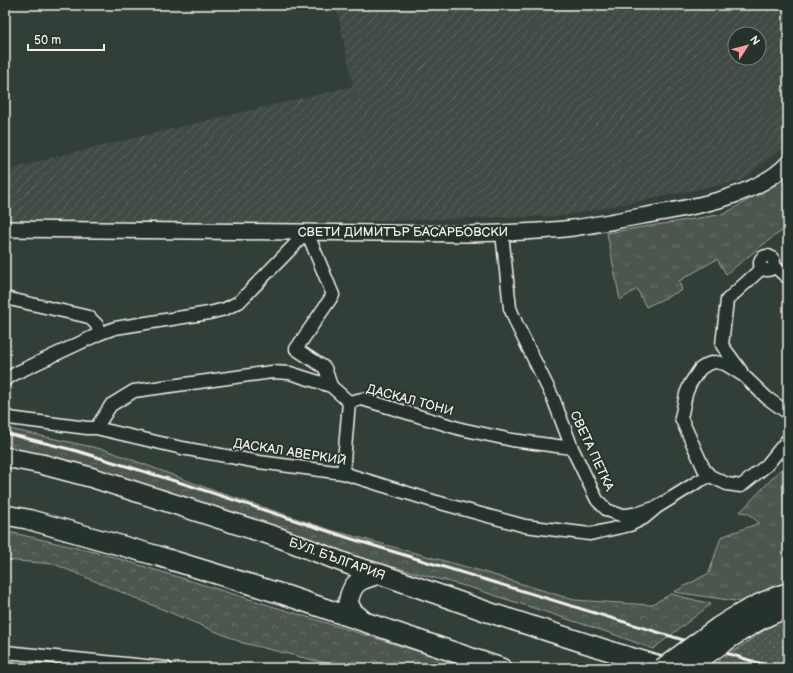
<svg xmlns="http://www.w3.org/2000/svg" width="793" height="673" font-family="'Balsamiq Sans',sans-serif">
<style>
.industrial{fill:url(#industrial-furrows);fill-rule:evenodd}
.grass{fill:url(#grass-dots);stroke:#a0a49c}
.forest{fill:url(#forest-crowns);stroke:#a0a49c}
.park{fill:url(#park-tufts);stroke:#a0a49c}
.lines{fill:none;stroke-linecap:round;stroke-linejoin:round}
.minor-casing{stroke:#f4f1e8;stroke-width:15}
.tertiary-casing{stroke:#f4f1e8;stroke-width:18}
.primary-casing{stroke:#f4f1e8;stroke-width:21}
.trunk-casing{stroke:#f4f1e8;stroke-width:22}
.minor{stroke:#26332d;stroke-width:12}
.tertiary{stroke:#26332d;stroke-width:15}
.primary{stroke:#26332d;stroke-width:18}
.trunk{stroke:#26332d;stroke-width:19}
.rail{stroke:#f4f1e8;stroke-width:3}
.primary-bridge-casing{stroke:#f4f1e8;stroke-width:21;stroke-linecap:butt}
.primary-bridge{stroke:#26332d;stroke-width:18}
.labels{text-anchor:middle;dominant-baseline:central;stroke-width:3.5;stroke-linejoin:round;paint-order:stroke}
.street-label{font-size:13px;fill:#f4f1e8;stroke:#26332d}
</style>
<defs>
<pattern id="industrial-furrows" width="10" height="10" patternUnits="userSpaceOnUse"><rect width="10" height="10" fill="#404b44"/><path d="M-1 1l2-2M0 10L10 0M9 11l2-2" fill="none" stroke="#5c655f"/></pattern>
<pattern id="grass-dots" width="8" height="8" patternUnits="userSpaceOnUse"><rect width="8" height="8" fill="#4c564f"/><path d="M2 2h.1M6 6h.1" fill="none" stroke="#666f68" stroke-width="1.8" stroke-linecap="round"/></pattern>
<pattern id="forest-crowns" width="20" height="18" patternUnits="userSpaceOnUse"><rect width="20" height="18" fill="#4c564f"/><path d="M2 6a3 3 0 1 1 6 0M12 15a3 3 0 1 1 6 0" fill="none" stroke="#666f68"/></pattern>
<pattern id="park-tufts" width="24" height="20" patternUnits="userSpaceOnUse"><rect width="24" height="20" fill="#4c564f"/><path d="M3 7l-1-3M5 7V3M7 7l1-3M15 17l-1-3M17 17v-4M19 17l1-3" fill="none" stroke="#666f68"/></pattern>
</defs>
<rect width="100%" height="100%" fill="#323e38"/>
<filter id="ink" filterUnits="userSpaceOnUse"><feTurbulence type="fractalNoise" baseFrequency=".025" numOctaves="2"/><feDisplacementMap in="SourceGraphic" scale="8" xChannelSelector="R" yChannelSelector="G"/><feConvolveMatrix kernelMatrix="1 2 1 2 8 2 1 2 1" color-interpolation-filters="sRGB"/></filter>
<g filter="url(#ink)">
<path class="industrial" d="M 336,5 L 788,5 L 788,144 L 740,181 L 563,216 L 87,228 L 5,229 L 5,171 L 58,156 L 353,86 ZM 735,34 L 759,34 L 759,58 L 735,58 Z"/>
<path class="grass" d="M 788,616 L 788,668 L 709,668 L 784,617 Z"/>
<path class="forest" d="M 5,428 L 106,450 L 215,491 L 331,530 L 474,569 L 574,600 L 651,605 L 671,594 L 711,604 L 653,649 L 610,633 L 472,588 L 334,551 L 5,451 Z
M 5,531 L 107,555 L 472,668 L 346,668 L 243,643 L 54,564 L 5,560 Z"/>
<path class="park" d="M 788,177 L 788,227 L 773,237 L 726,274 L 717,259 L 679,281 L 682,290 L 646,307 L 637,289 L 620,300 L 607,233 L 724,214 Z
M 788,462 L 788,585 L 742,602 L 674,592 L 709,573 L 721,537 L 759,523 L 748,513 L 740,512 Z"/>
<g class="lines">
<defs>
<path id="minor" d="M 502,233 L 510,308 L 517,325 L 553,398 L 572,448 L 597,500 L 607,510 L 620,515 L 627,515 L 639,513 L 657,507 L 699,481 L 710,476 L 704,469 L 681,418 L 686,394 L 690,384 L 700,369 L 708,364 L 715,362 L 725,364 L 744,376 L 767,398 L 788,413
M760 263a7 7 0 1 1 14 0a7 7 0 1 1-14 0Z
M 774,266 L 788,278
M 5,298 L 89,317 L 97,325 L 99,334
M 741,371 L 722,345 L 727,300 L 762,268
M 5,380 L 16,373 L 99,334 L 115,328 L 209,313 L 225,309 L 239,302 L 307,232 L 333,295 L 296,349 L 325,368 L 331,386
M 5,414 L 9,418 L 87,428 L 96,428 L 182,448 L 259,462 L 343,473 L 433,501 L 525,526 L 590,534 L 630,525 L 644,518 L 657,507
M 96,428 L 111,405 L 134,391 L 272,372 L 290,373 L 331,386 L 349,402 L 362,399 L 461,429 L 512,440 L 572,448
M 343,473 L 349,402
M 710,476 L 727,484 L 741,486 L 767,465 L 788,439
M 5,652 L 166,668"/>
<path id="tertiary" d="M 5,229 L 470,234 C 504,233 539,232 573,228 C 596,225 619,220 642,216 C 687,208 756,198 788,163"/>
<path id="primary" d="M 719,626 C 741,612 763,600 788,592
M 731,638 C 749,627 768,614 788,609"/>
<path id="trunk" d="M 5,457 L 41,464 L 90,477 L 280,538 L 350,565 L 380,574 L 491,613 L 616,653 L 667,668
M 5,515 L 27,519 L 158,556 L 285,595 L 501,668
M 364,621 L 353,612 L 348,603 C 352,581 360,579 380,574"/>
</defs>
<use href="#minor" class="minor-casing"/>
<use href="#tertiary" class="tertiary-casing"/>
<use href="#primary" class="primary-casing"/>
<use href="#trunk" class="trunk-casing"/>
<use href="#minor" class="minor"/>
<use href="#tertiary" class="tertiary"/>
<use href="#primary" class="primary"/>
<use href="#trunk" class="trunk"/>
<path class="rail" d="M 5,433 L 77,451 L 188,485 L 352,539 L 775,668"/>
<defs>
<path id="primary-bridge" d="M 662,668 L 719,626
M 688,668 L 731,638"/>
</defs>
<use href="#primary-bridge" class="primary-bridge-casing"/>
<use href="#primary-bridge" class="primary-bridge"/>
</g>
</g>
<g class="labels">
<g class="street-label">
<text x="403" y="232">СВЕТИ ДИМИТЪР БАСАРБОВСКИ</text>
<text transform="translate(410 400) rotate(15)">ДАСКАЛ ТОНИ</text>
<text transform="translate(592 451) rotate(65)">СВЕТА ПЕТКА</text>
<text transform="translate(290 452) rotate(9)">ДАСКАЛ АВЕРКИЙ</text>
<text transform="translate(337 559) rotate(20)">БУЛ. БЪЛГАРИЯ</text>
</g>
</g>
<rect width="793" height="673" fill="none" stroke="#26332d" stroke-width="20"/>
<rect x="10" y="10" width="773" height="653" fill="none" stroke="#f4f1e8" stroke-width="1.5" filter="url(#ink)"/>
<g transform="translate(747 46) rotate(54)"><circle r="19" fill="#26332d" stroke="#787f78"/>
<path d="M0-3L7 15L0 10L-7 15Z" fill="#ff9aa2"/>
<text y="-6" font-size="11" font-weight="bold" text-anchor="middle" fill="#f4f1e8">N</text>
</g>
<path d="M28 44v6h76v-6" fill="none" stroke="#f4f1e8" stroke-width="2"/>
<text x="34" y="44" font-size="12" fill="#f4f1e8" stroke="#26332d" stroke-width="3" paint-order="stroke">50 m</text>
</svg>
